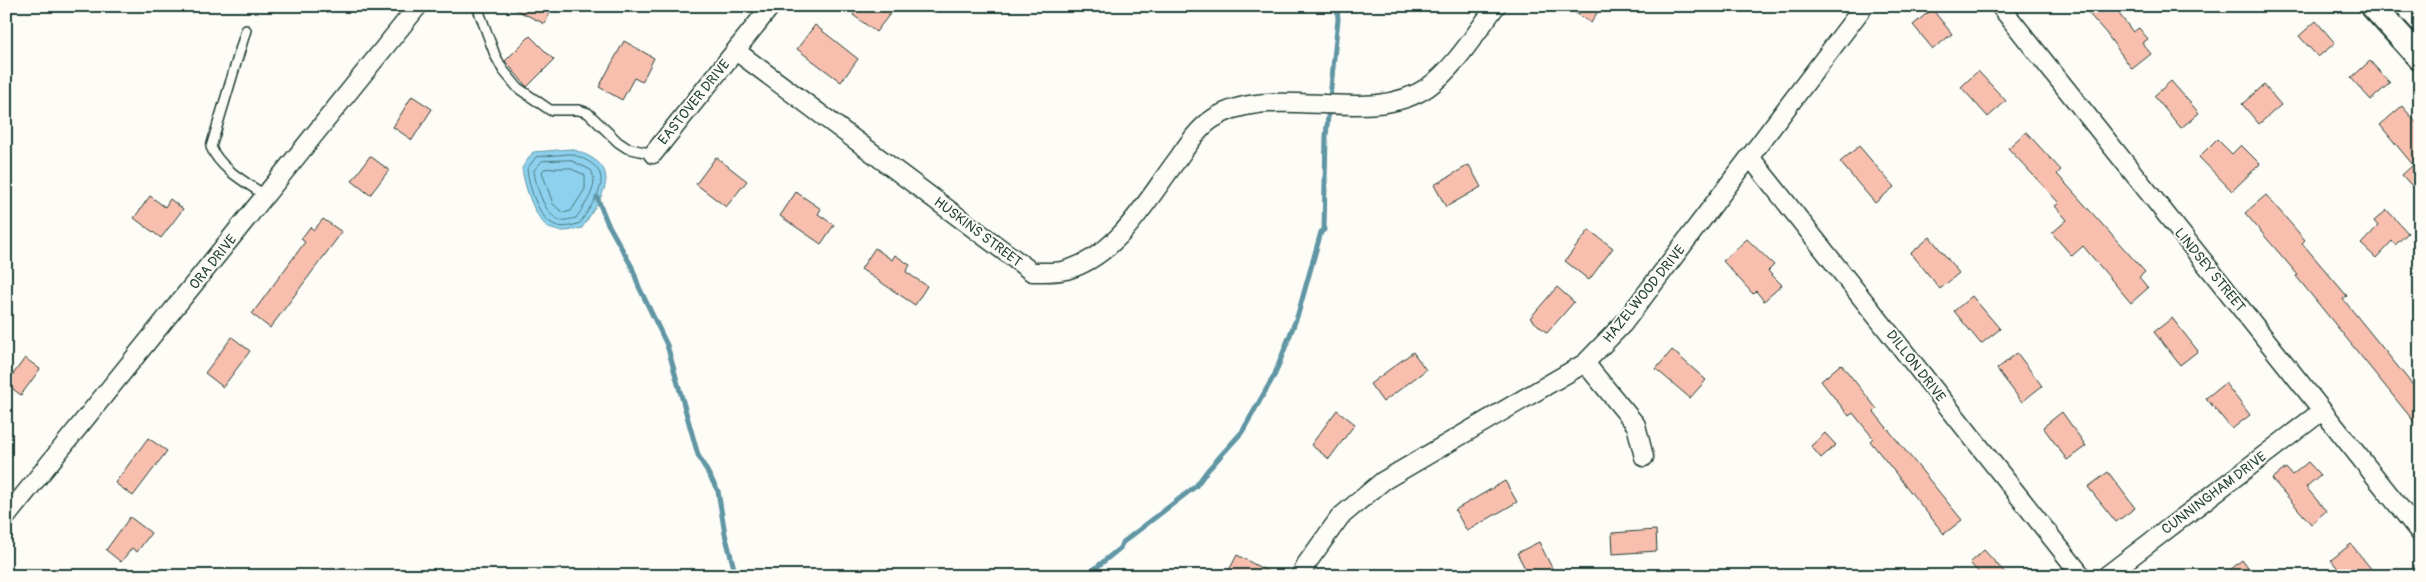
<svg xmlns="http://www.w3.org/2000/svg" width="2426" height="582" font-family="Pangolin,sans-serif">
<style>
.water{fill:#8dd1ee;stroke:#6196a4}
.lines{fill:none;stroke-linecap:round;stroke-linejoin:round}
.shore{stroke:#4b787e;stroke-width:1}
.stream{stroke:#6196a4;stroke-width:5}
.building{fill:#f8bfae;stroke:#1f3d34}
.lane-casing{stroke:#1f3d34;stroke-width:12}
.street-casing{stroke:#1f3d34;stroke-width:21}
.secondary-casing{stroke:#1f3d34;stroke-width:28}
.lane{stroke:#fdfcf7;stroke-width:9}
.street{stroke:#fdfcf7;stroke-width:18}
.secondary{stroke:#fdfcf7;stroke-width:24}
.labels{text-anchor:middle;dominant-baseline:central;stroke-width:4;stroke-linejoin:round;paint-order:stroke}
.street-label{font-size:14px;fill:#1f3d34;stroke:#fdfcf7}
</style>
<rect width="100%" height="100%" fill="#fdfcf7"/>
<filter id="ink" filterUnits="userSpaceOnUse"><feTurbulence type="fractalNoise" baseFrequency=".02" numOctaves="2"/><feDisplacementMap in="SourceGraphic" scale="10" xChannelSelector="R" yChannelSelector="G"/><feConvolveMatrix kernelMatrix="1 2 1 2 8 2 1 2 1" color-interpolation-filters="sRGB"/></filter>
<g filter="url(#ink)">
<path class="water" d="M 571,149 C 626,166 605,192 582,228 C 572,230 562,233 552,229 C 535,223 524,184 522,168 L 533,152 Z"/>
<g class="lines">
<path class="shore" d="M 571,154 C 619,169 600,192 580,223 C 572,226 561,229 553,224 C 537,216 529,185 527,169 L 536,157 Z
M 570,160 L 591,170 C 600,187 585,204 576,218 C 570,219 562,222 557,219 C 543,211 535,183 534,170 L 542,161 Z
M 569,168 L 585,175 L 585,189 L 571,211 L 563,213 L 553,204 L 542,172 L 544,169 Z"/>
<path class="stream" d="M 597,197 L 607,222 L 632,267 L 639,287 L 667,345 L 698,455 L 718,491 L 725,534 L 736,576
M 1086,576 L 1120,548 L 1122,543 L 1196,486 L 1207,471 L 1242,432 L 1275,374 L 1298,314 L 1321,232 L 1324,230 L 1326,136 L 1338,19 L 1337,6"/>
</g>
<path class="building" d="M 508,6 L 553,6 L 545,24 Z
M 859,6 L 896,6 L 876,32 L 853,15 Z
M 1565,6 L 1601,6 L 1591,23 Z
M 2082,6 L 2113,6 L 2133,32 L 2139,28 L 2148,39 L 2142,43 L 2151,54 L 2132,69 L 2106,33 Z
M 1932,9 L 1952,34 L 1933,49 L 1913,25 Z
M 2316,21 L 2335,43 L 2318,57 L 2299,36 Z
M 815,25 L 858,59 L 841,82 L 797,49 Z
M 530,36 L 554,60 L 527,87 L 505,61 Z
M 624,41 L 654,58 L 642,82 L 634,78 L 622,100 L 599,87 Z
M 2370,61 L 2390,83 L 2371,100 L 2351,78 Z
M 1978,71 L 2006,101 L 1988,117 L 1961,87 Z
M 2171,81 L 2199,113 L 2181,128 L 2154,96 Z
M 2264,85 L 2281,105 L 2259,124 L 2242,104 Z
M 412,96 L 432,109 L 412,140 L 393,127 Z
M 2402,106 L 2420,127 L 2420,195 L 2402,175 L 2413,165 L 2380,125 Z
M 2026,132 L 2061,170 L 2057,174 L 2145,272 L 2139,277 L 2148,288 L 2131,303 L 2083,246 L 2072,256 L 2052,233 L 2067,220 L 2055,206 L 2059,203 L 2008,148 Z
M 2217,139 L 2232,154 L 2241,145 L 2260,164 L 2232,191 L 2199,157 Z
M 1859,146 L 1894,187 L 1875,203 L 1840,162 Z
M 370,156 L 389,170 L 370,195 L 352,181 Z
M 716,157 L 747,181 L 726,207 L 696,184 Z
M 1469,165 L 1481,187 L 1446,207 L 1434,185 Z
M 796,192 L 821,209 L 818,214 L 834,225 L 821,244 L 780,216 Z
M 2266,195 L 2305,240 L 2302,243 L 2347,296 L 2343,299 L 2420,394 L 2420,429 L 2296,276 L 2298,275 L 2245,213 Z
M 150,196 L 165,207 L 170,199 L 183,209 L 161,238 L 134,218 Z
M 2387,210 L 2408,233 L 2395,245 L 2392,241 L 2376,258 L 2361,244 L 2378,226 L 2374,221 Z
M 323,219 L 342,232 L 270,328 L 252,314 L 305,242 L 301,239 L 310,227 L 314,230 Z
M 1589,230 L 1613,248 L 1589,280 L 1565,261 Z
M 1930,237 L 1959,273 L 1940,289 L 1911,253 Z
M 1747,239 L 1774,265 L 1768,271 L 1782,285 L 1764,301 L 1756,291 L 1753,294 L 1723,261 Z
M 875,248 L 892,260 L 895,255 L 910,265 L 906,272 L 927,286 L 915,305 L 861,269 Z
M 1557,287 L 1574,302 L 1547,333 L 1530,318 Z
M 1972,296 L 2000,329 L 1981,344 L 1954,311 Z
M 2172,318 L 2198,351 L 2180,365 L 2154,332 Z
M 232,337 L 250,351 L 223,387 L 205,373 Z
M 1672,350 L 1706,380 L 1690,398 L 1656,369 Z
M 1413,352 L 1426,370 L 1383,402 L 1370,384 Z
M 2017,353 L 2042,386 L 2022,402 L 1997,369 Z
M 25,358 L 40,369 L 21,395 L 6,384 Z
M 1841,364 L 1877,409 L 1874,412 L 1962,520 L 1944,534 L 1870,441 L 1873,438 L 1853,413 L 1849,416 L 1821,381 Z
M 2225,383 L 2250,415 L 2232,429 L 2206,398 Z
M 1337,410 L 1355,424 L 1329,459 L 1311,445 Z
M 2062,412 L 2086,446 L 2067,460 L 2043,427 Z
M 1825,433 L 1836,445 L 1821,458 L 1811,446 Z
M 148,438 L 167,451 L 133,496 L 115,483 Z
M 2308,462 L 2320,475 L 2306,487 L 2326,511 L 2311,524 L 2272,479 L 2286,468 L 2292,475 Z
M 2108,472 L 2135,508 L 2116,522 L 2088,487 Z
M 1505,481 L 1517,502 L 1467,531 L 1455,510 Z
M 130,517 L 151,533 L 137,552 L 132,548 L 121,562 L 106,550 Z
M 1656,530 L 1657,551 L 1613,554 L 1612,533 Z
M 1539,542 L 1553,570 L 1542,576 L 1529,576 L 1517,553 Z
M 2351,544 L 2377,576 L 2344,576 L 2331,560 Z
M 1984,550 L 2008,576 L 1982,576 L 1970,563 Z
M 1237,555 L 1276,576 L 1226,576 Z
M 2242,560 L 2254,576 L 2223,576 Z"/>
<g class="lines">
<defs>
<path id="lane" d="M 477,6 L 495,55 L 503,70 L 518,88 L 550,110 L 579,110 L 588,113 L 618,142 L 627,148 L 653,154
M 246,30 L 211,147 C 220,169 247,183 266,196"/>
<path id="street" d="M 2000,6 L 2420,533
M 736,51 L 1032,272 C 1043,272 1056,273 1066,270 C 1117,256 1147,200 1177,160 C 1187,146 1197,130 1211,120 C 1270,79 1367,129 1428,87 C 1454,69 1477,31 1496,6
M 653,154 L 771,6
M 1750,157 L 2082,576
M 1585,363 L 1636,425 L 1644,457
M 6,517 L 418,6
M 1301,576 L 1307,563 L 1340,517 L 1383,481 L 1585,363 L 1623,324 L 1864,6
M 2106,576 L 2322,411"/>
<path id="secondary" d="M 2373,6 L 2420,58"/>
</defs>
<use href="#lane" class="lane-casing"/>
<use href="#street" class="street-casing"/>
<use href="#secondary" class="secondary-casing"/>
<use href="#lane" class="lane"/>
<use href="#street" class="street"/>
<use href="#secondary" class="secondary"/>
</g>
</g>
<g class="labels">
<g class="street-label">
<text transform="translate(694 102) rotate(-51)">EASTOVER DRIVE</text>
<text transform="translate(978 232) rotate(37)">HUSKINS STREET</text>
<text transform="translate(213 262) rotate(-51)">ORA DRIVE</text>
<text transform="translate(2210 270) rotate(51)">LINDSEY STREET</text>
<text transform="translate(1644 294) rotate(-51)">HAZELWOOD DRIVE</text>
<text transform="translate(1916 366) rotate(52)">DILLON DRIVE</text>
<text transform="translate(2214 493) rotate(-37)">CUNNINGHAM DRIVE</text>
</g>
</g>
<rect width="2426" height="582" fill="none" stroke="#fdfcf7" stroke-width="25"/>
<rect x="12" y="12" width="2401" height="557" fill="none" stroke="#1f3d34" stroke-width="2" filter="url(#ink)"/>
</svg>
